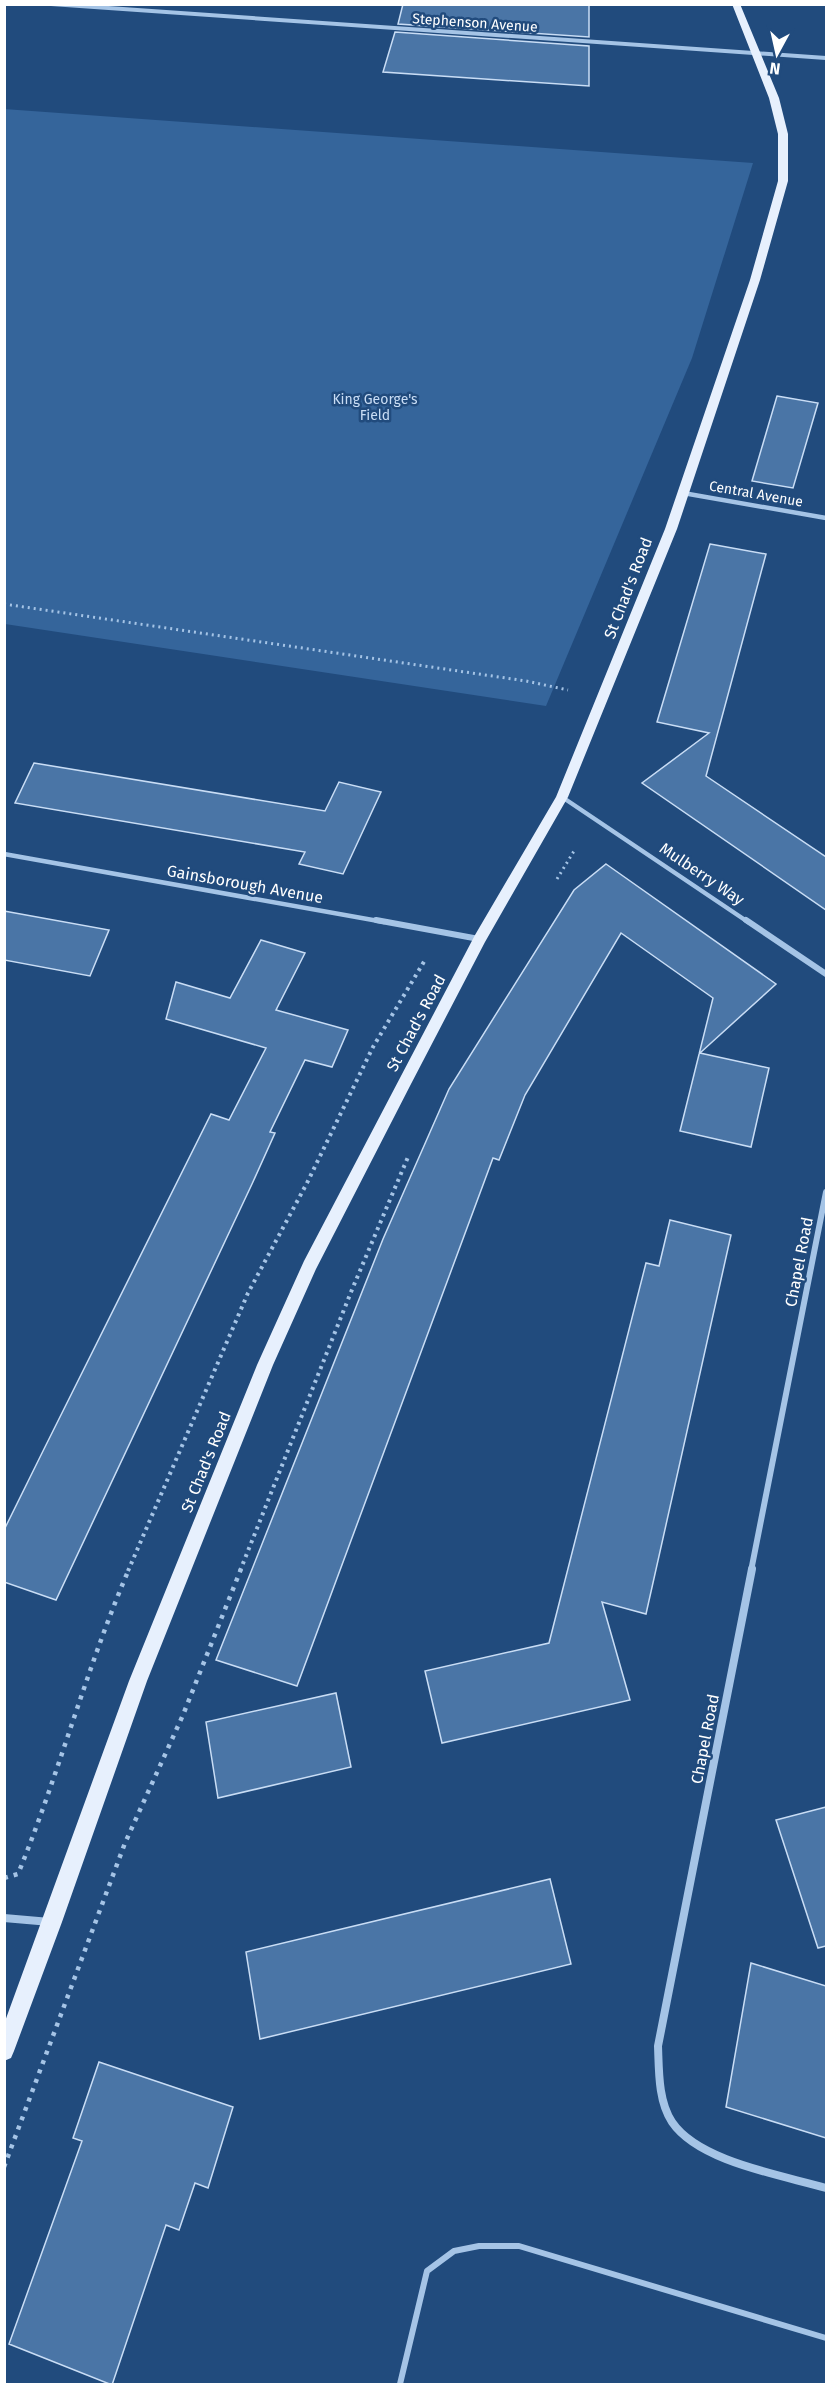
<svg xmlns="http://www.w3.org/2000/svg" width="831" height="2389" font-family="'Fira Sans',sans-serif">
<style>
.green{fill:#35659b}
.building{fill:#4a75a6;stroke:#c9ddf5;stroke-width:1.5}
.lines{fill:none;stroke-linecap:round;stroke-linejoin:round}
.path-far2{stroke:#a5c4e6;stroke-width:3;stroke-dasharray:2 4;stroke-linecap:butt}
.path-far1{stroke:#a5c4e6;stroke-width:4;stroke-dasharray:3 4.5;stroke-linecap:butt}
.path{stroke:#a5c4e6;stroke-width:4.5;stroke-dasharray:4 6;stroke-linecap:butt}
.lane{stroke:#a5c4e6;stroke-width:6}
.street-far3{stroke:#a5c4e6;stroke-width:4}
.street-far2{stroke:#a5c4e6;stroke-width:4.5}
.street-far1{stroke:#a5c4e6;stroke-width:6}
.street{stroke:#a5c4e6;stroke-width:8}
.primary{fill:#e7f0fd;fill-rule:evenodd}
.labels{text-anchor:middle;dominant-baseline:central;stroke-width:5;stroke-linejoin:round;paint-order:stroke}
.far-street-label{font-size:14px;fill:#fff;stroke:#214b7d}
.far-park-label{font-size:14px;fill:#c9ddf5;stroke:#214b7d}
.street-label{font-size:16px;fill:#fff;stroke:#214b7d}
</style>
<rect width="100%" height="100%" fill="#214b7d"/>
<path class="green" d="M 4,109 L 753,163 L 692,358 L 546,706 L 5,624 Z"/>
<path class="building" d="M 403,4 L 589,4 L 589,37 L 398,24 Z
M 395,32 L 589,46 L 589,86 L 383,72 Z
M 777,396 L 818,403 L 793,488 L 752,481 Z
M 710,544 L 766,554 L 706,776 L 826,857 L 826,910 L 642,783 L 709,733 L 657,722 Z
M 34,763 L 325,811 L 339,782 L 381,792 L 343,874 L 299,864 L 305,852 L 15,803 Z
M 606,864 L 776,984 L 700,1053 L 769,1068 L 751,1147 L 680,1131 L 713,998 L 621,933 L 525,1095 L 499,1160 L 493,1158 L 297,1686 L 216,1660 L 383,1239 L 449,1089 L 574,890 Z
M 4,911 L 109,930 L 90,976 L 4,960 Z
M 261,940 L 305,953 L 276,1010 L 348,1030 L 332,1067 L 305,1060 L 270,1132 L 275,1133 L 252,1184 L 56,1600 L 4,1582 L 4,1530 L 43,1451 L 211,1114 L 229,1120 L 266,1048 L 166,1019 L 176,982 L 230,998 Z
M 670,1220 L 731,1235 L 646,1614 L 602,1602 L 630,1700 L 442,1743 L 425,1671 L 549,1643 L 646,1263 L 659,1266 Z
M 336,1693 L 351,1767 L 218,1798 L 206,1722 Z
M 826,1807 L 826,1946 L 818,1948 L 776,1820 Z
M 550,1879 L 571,1964 L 260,2039 L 246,1952 Z
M 751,1963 L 826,1986 L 826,2138 L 726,2107 Z
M 99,2062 L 233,2107 L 208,2188 L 195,2183 L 179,2230 L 166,2225 L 112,2385 L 9,2344 L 82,2141 L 73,2138 Z"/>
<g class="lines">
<path class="path-far2" d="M 4,604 L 526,681 L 568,690
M 557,879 L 574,851"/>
<path class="path-far1" d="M 128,1571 L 248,1293 L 307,1183 L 373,1047 L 425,960
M 240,1571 L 351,1292 L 408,1157"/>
<path class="path" d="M 4,1878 L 18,1874 C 59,1774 86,1669 129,1569
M 4,2167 L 125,1843 L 183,1715 L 241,1569"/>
<path class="lane" d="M 400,2384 L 427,2271 L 454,2251 L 479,2246 L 519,2246 L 826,2338"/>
<path class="street-far3" d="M 51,4 L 826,58"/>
<path class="street-far2" d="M 683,493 L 826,518
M 562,797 L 748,922
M 4,854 L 384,922"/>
<path class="street-far1" d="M 376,920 L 479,939
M 746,920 L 826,974
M 751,1571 L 826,1192"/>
<path class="street" d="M 752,1569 L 658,2046 C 659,2070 658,2101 672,2122 C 699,2162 782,2175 826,2188
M 4,1918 L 50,1922"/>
<path class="primary" d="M 732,4 L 740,4 L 779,98 L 788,134 L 788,181 L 760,280 L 677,529 L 568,797 L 485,942 L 411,1084 L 316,1269 L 273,1365 L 147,1681 L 62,1922 L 14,2051 L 11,2058 L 4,2061 L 4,2024 L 129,1681 L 257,1365 L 304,1261 L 401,1076 L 475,935 L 556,797 L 665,529 L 750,280 L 778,181 L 778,134 L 769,98 Z"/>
</g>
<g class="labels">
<g class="far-street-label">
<text transform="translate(475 23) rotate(4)">Stephenson Avenue</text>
<text transform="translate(756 494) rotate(10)">Central Avenue</text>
</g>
<g class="far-park-label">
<text x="375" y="399">King George's<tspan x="375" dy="16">Field</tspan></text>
</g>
<g class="street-label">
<text transform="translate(628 588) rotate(-69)">St Chad's Road</text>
<text transform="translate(702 874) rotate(34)">Mulberry Way</text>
<text transform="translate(245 884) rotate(10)">Gainsborough Avenue</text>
<text transform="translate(416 1023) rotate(-62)">St Chad's Road</text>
<text transform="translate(799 1262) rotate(-79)">Chapel Road</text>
<text transform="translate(206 1462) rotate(-68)">St Chad's Road</text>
<text transform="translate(705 1739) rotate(-79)">Chapel Road</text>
</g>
</g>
<rect width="831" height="2389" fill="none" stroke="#ffffff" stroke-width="12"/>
<g transform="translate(777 54) rotate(188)" stroke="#214b7d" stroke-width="4.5" paint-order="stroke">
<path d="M0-4.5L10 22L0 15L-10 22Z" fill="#ffffff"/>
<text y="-9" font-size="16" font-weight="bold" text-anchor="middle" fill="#ffffff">N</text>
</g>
</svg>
